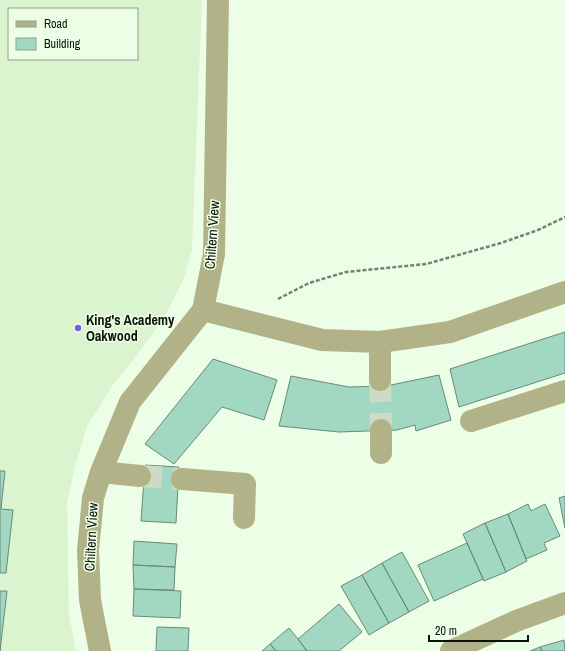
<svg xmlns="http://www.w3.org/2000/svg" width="565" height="651" font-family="'Archivo Narrow',sans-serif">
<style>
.built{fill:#daf4d0;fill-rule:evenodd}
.building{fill:#a2d8c2;stroke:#678a7b}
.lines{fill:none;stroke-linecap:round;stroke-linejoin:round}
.minor-tunnel{stroke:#cbdbc5;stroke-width:22;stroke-dasharray:22 11;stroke-linecap:butt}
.path{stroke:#768271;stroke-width:2.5;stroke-dasharray:4 2;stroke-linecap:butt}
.minor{stroke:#b2b289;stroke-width:22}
.poi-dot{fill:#7762dd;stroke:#edfee6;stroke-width:1.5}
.labels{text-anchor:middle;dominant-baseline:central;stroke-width:3;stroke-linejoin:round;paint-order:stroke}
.street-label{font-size:14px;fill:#0b1208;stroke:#edfee6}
.poi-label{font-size:14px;font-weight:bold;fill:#0b1208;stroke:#edfee6;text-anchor:start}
</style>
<rect width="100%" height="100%" fill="#edfee6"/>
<path class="built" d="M 0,0 L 202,0 L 192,250 L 184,278 L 166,314 L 147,342 L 113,385 L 88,424 L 76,463 L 67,502 L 69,615 L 76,651 L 0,651 ZM 9,9 L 137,9 L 137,59 L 9,59 Z"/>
<path class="building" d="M 565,332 L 565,373 L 459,407 L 450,369 Z
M 213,359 L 277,380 L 264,420 L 222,407 L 174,464 L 145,444 Z
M 439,375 L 451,420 L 416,431 L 415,425 L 397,430 L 339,432 L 279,426 L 291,376 L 349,387 L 386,386 Z
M 145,465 L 179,467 L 176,523 L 141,521 Z
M 0,471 L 5,471 L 1,509 L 13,510 L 6,573 L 0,573 Z
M 565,496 L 565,528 L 559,498 Z
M 528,504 L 531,511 L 545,504 L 560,536 L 544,543 L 547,550 L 526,559 L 508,514 Z
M 508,514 L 527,561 L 506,572 L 485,523 Z
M 485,523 L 506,572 L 484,581 L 463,534 Z
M 134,541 L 177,544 L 175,567 L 133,565 Z
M 467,543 L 483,579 L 434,601 L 418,565 Z
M 402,552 L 429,601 L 409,612 L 382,563 Z
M 382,563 L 409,612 L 389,623 L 362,575 Z
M 133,565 L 175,567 L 174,590 L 134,589 Z
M 362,575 L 389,623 L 369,635 L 341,586 Z
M 134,589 L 181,591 L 180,618 L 133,616 Z
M 0,591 L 7,591 L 0,651 Z
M 339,604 L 362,632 L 339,651 L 307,651 L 298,639 Z
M 157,627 L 189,628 L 188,651 L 156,651 Z
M 289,628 L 298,639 L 307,651 L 276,651 L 270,644 Z
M 564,640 L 565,651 L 542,651 L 540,647 Z
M 270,644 L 276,651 L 262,651 Z
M 540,647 L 542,651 L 530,651 Z"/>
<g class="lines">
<path class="minor-tunnel" d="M 380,380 L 381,430
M 140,476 L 182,479"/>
<path class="path" d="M 278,299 L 309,283 L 346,272 L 426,264 L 501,243 L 538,230 L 565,217"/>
<path class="minor" d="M 203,310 L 322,340 L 380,342 L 450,332 L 565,292
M 380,342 L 380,380
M 471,421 L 565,391
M 381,430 L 381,453
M 101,472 L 140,476
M 182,479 L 245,484 L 244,518
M 100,651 L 90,600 L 88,550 L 93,498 L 101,472 L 130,402 L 203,310 L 214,254 L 218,0
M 451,651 L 516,621 L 565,603"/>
</g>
<circle class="poi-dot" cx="78" cy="328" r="4"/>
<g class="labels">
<g class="street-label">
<text transform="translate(212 235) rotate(-86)">Chiltern View</text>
<text transform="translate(91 537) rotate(-87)">Chiltern View</text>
</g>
<g class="poi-label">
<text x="86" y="320">King's Academy<tspan x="86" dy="16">Oakwood</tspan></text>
</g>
</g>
<rect x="8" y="8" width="130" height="52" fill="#edfee6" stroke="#93a08d"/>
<rect x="16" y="21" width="20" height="6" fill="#b2b289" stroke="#93a08d"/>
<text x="44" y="28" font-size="12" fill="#0b1208">Road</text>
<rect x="16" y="38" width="20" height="12" fill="#a2d8c2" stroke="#93a08d"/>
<text x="44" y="48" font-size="12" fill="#0b1208">Building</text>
<path d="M429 635v6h99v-6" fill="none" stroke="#0b1208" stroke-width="2"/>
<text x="435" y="635" font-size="12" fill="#0b1208" stroke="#edfee6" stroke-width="3" paint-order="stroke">20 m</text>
</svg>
